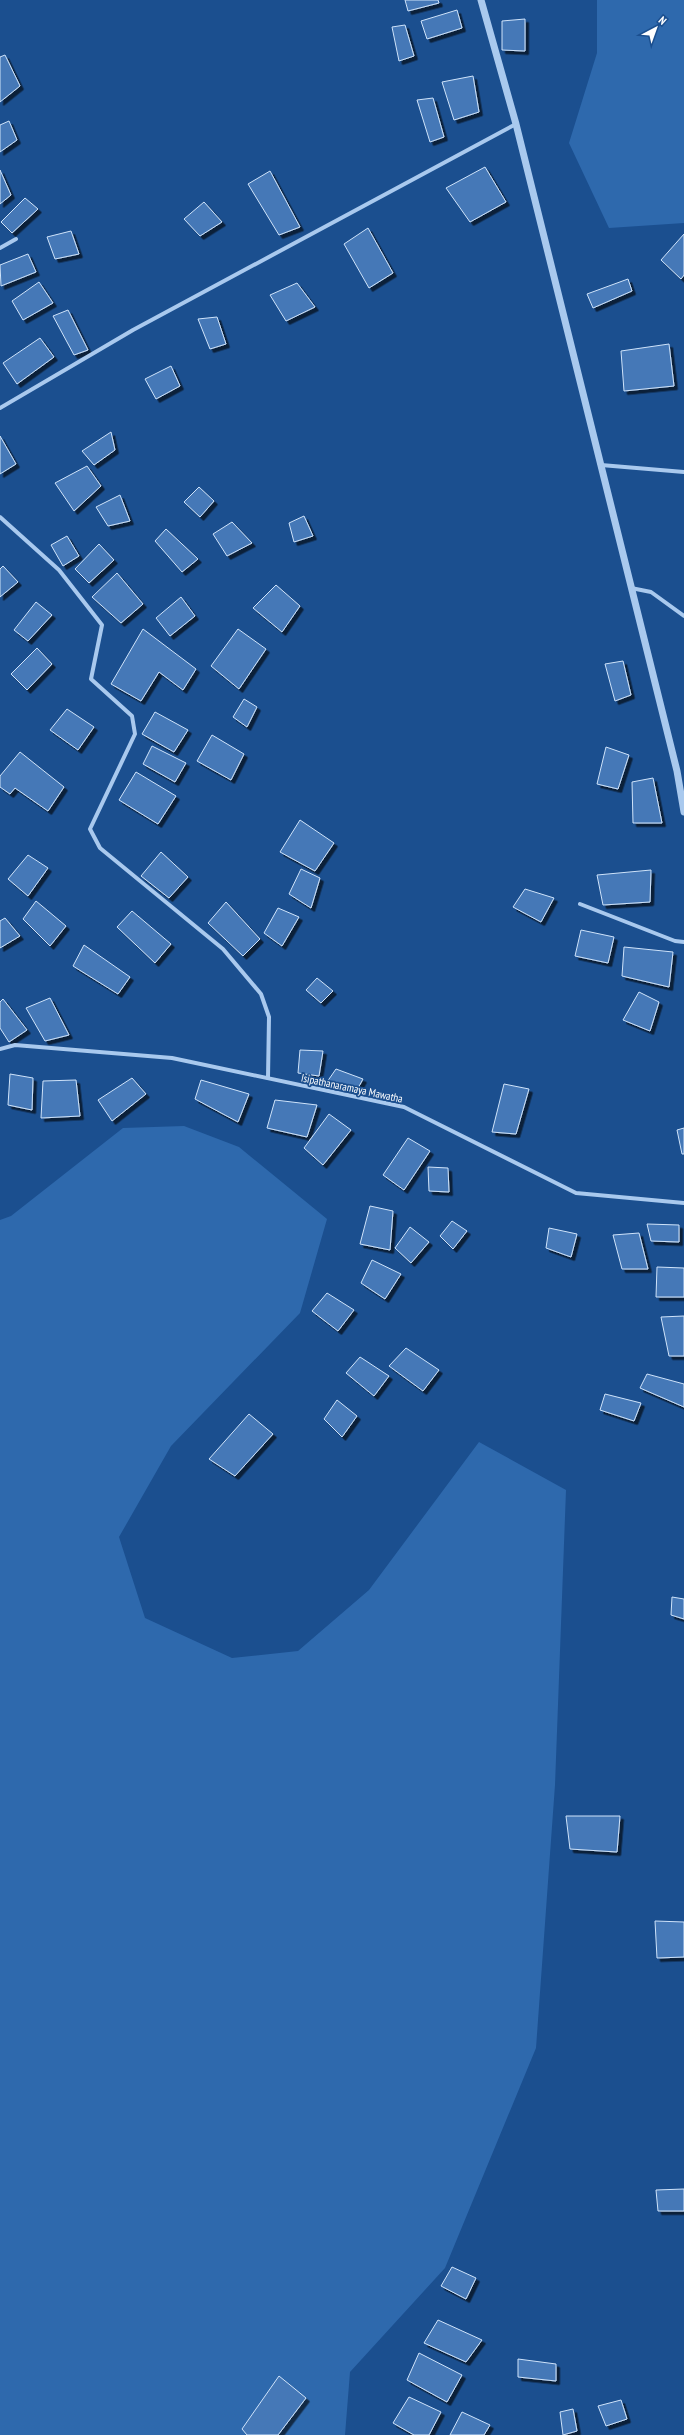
<svg xmlns="http://www.w3.org/2000/svg" width="684" height="2435" font-family="'PT Sans Narrow',sans-serif">
<style>
.green{fill:#2e69ad}
.building{fill:#4478b7;stroke:#cfe3fa;filter:url(#shadow)}
.lines{fill:none;stroke-linecap:round;stroke-linejoin:round}
.minor{stroke:#a9c9ee;stroke-width:4}
.tertiary{stroke:#a9c9ee;stroke-width:7}
.labels{text-anchor:middle;dominant-baseline:central;stroke-width:3.5;stroke-linejoin:round;paint-order:stroke}
.street-label{font-size:11px;fill:#fff;stroke:#1b4f8f}
</style>
<defs>
<filter id="shadow"><feDropShadow dx="3.5" dy="3.5" stdDeviation="0" flood-color="#0009"/></filter>
</defs>
<rect width="100%" height="100%" fill="#1b4f8f"/>
<path class="green" d="M 597,0 L 684,0 L 684,223 L 609,228 L 569,143 L 597,53 Z
M 184,1126 L 239,1147 L 327,1219 L 300,1313 L 171,1446 L 119,1537 L 145,1618 L 232,1658 L 298,1651 L 369,1590 L 479,1442 L 566,1490 L 555,1785 L 536,2048 L 445,2268 L 350,2372 L 345,2435 L 0,2435 L 0,1220 L 11,1216 L 123,1128 Z"/>
<path class="building" d="M 405,0 L 438,0 L 439,3 L 408,11 Z
M 457,10 L 462,28 L 427,39 L 421,21 Z
M 525,19 L 525,51 L 502,50 L 502,21 Z
M 405,25 L 414,56 L 399,61 L 392,27 Z
M 5,55 L 20,86 L 0,102 L 0,57 Z
M 473,76 L 479,112 L 454,120 L 442,82 Z
M 433,98 L 444,137 L 430,142 L 417,100 Z
M 9,121 L 17,140 L 0,152 L 0,125 Z
M 485,167 L 506,202 L 470,222 L 446,188 Z
M 0,170 L 11,195 L 0,204 Z
M 270,171 L 300,227 L 279,235 L 248,184 Z
M 25,198 L 38,209 L 12,233 L 1,222 Z
M 204,202 L 222,222 L 200,236 L 184,219 Z
M 368,228 L 393,273 L 369,288 L 344,244 Z
M 71,231 L 79,254 L 55,259 L 47,237 Z
M 684,234 L 684,275 L 681,279 L 661,260 Z
M 28,254 L 36,272 L 1,286 L 0,265 Z
M 628,279 L 632,291 L 593,308 L 587,294 Z
M 39,282 L 53,303 L 23,320 L 12,301 Z
M 297,283 L 315,307 L 286,321 L 270,295 Z
M 68,310 L 88,350 L 74,355 L 53,316 Z
M 217,317 L 226,344 L 210,349 L 198,319 Z
M 40,338 L 54,357 L 17,384 L 3,363 Z
M 669,344 L 674,386 L 624,391 L 621,351 Z
M 171,366 L 180,386 L 156,399 L 145,379 Z
M 111,432 L 115,450 L 94,465 L 82,451 Z
M 0,436 L 16,464 L 0,474 Z
M 87,466 L 101,486 L 74,511 L 55,483 Z
M 199,487 L 214,501 L 200,517 L 184,502 Z
M 120,495 L 130,521 L 108,526 L 96,507 Z
M 304,516 L 313,536 L 294,542 L 289,523 Z
M 232,522 L 252,543 L 227,556 L 213,534 Z
M 166,529 L 198,559 L 182,572 L 155,541 Z
M 67,536 L 79,556 L 63,566 L 51,545 Z
M 99,544 L 114,560 L 89,583 L 75,569 Z
M 3,566 L 18,582 L 0,597 L 0,569 Z
M 117,573 L 143,604 L 121,623 L 92,597 Z
M 276,585 L 300,606 L 282,632 L 253,608 Z
M 181,597 L 195,616 L 170,636 L 156,618 Z
M 36,602 L 52,615 L 28,641 L 14,630 Z
M 143,629 L 196,669 L 183,690 L 159,672 L 141,701 L 111,684 Z
M 238,629 L 266,649 L 239,689 L 211,666 Z
M 37,648 L 52,664 L 27,690 L 11,674 Z
M 623,661 L 631,695 L 615,701 L 605,664 Z
M 244,699 L 257,707 L 247,727 L 233,717 Z
M 67,709 L 94,727 L 78,750 L 50,730 Z
M 155,712 L 188,730 L 174,752 L 142,734 Z
M 212,735 L 244,754 L 231,780 L 197,761 Z
M 152,746 L 186,763 L 175,782 L 143,764 Z
M 606,747 L 629,755 L 618,789 L 597,784 Z
M 20,752 L 64,787 L 48,811 L 15,788 L 10,794 L 0,787 L 0,776 Z
M 136,772 L 176,796 L 158,824 L 119,800 Z
M 653,778 L 662,823 L 633,823 L 632,782 Z
M 300,820 L 334,843 L 315,871 L 280,852 Z
M 161,852 L 188,877 L 169,898 L 141,876 Z
M 28,855 L 48,868 L 28,896 L 8,879 Z
M 301,869 L 320,878 L 311,908 L 289,894 Z
M 651,870 L 650,902 L 603,905 L 597,875 Z
M 525,889 L 554,898 L 541,922 L 513,907 Z
M 36,901 L 66,926 L 50,946 L 23,919 Z
M 226,902 L 260,939 L 243,956 L 208,923 Z
M 278,908 L 299,917 L 282,946 L 264,933 Z
M 132,911 L 171,944 L 155,963 L 117,927 Z
M 5,918 L 20,936 L 0,948 L 0,921 Z
M 581,930 L 614,937 L 608,963 L 575,956 Z
M 84,945 L 130,977 L 118,994 L 73,966 Z
M 624,947 L 673,952 L 669,987 L 622,976 Z
M 317,978 L 333,991 L 321,1003 L 306,990 Z
M 639,992 L 659,1002 L 650,1031 L 623,1020 Z
M 50,998 L 69,1035 L 45,1041 L 26,1008 Z
M 3,999 L 27,1030 L 9,1042 L 0,1028 L 0,1002 Z
M 300,1050 L 323,1051 L 319,1076 L 298,1073 Z
M 336,1069 L 363,1079 L 356,1092 L 327,1082 Z
M 10,1074 L 33,1078 L 32,1110 L 8,1105 Z
M 132,1078 L 146,1094 L 112,1121 L 98,1100 Z
M 76,1080 L 80,1116 L 41,1118 L 43,1081 Z
M 201,1080 L 249,1094 L 238,1122 L 195,1099 Z
M 504,1084 L 529,1089 L 516,1134 L 492,1132 Z
M 275,1100 L 317,1105 L 307,1137 L 267,1128 Z
M 329,1114 L 351,1130 L 323,1165 L 304,1148 Z
M 684,1128 L 684,1154 L 682,1154 L 677,1130 Z
M 408,1138 L 430,1151 L 404,1190 L 383,1175 Z
M 428,1167 L 448,1168 L 449,1192 L 429,1191 Z
M 370,1206 L 393,1211 L 390,1250 L 360,1244 Z
M 452,1221 L 467,1231 L 453,1249 L 440,1236 Z
M 647,1224 L 679,1225 L 679,1242 L 651,1241 Z
M 410,1227 L 429,1242 L 411,1263 L 395,1248 Z
M 549,1228 L 577,1234 L 571,1257 L 546,1248 Z
M 639,1233 L 648,1269 L 622,1269 L 613,1235 Z
M 372,1260 L 401,1274 L 385,1299 L 361,1283 Z
M 657,1267 L 684,1268 L 684,1297 L 656,1297 Z
M 327,1293 L 354,1310 L 338,1331 L 312,1311 Z
M 684,1316 L 684,1356 L 669,1356 L 661,1317 Z
M 406,1348 L 439,1370 L 423,1391 L 389,1366 Z
M 360,1357 L 389,1376 L 374,1396 L 346,1373 Z
M 647,1374 L 684,1384 L 684,1407 L 640,1388 Z
M 605,1394 L 641,1403 L 634,1421 L 600,1410 Z
M 337,1400 L 357,1416 L 342,1437 L 324,1419 Z
M 249,1414 L 273,1434 L 235,1476 L 209,1459 Z
M 672,1597 L 684,1599 L 684,1619 L 671,1615 Z
M 566,1816 L 620,1816 L 617,1852 L 570,1849 Z
M 655,1921 L 684,1922 L 684,1957 L 657,1958 Z
M 684,2189 L 684,2211 L 658,2211 L 656,2190 Z
M 452,2267 L 476,2278 L 466,2299 L 441,2286 Z
M 438,2320 L 482,2340 L 466,2362 L 424,2343 Z
M 419,2353 L 462,2375 L 447,2402 L 407,2380 Z
M 518,2359 L 556,2364 L 556,2381 L 518,2377 Z
M 279,2376 L 306,2398 L 278,2435 L 247,2435 L 242,2429 Z
M 409,2397 L 441,2412 L 429,2435 L 414,2435 L 393,2423 Z
M 621,2400 L 627,2419 L 606,2426 L 598,2406 Z
M 573,2409 L 577,2431 L 563,2435 L 560,2412 Z
M 462,2412 L 490,2425 L 484,2435 L 450,2435 Z"/>
<g class="lines">
<path class="minor" d="M 0,248 L 16,239
M 0,408 L 133,330 L 516,124
M 601,465 L 684,472
M 0,517 L 59,570 L 102,625 L 91,679 L 132,716 L 135,734 L 90,829 L 100,848 L 223,949 L 261,994 L 269,1017 L 268,1078
M 631,588 L 651,592 L 684,616
M 580,904 L 675,941 L 684,942
M 0,1049 L 15,1045 L 172,1058 L 404,1107 L 576,1193 L 684,1203"/>
<path class="tertiary" d="M 481,0 L 516,124 L 677,771 L 684,812"/>
</g>
<g class="labels">
<g class="street-label">
<text transform="translate(352 1088) rotate(12)">Isipathanaramaya Mawatha</text>
</g>
</g>
<g transform="translate(656 28) rotate(41)" stroke="#1b4f8f" stroke-width="3" paint-order="stroke">
<path d="M0-3L7 15L0 10L-7 15Z" fill="#ffffff"/>
<text y="-6" font-size="11" font-weight="bold" text-anchor="middle" fill="#ffffff">N</text>
</g>
</svg>
